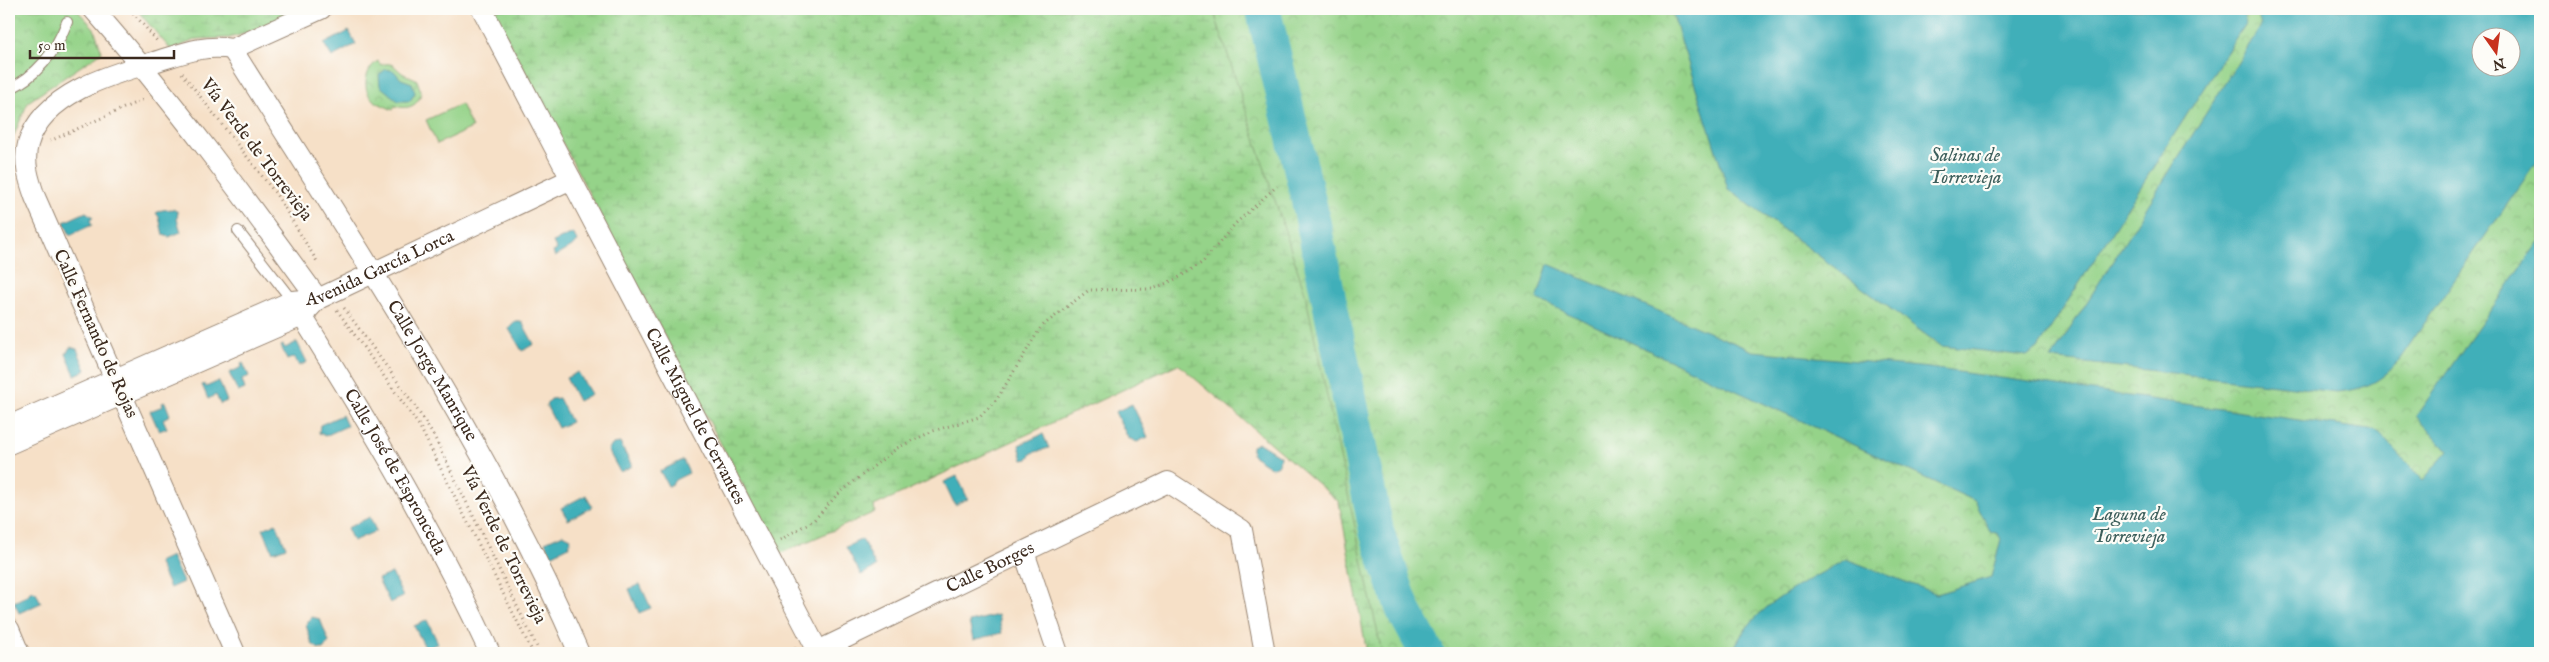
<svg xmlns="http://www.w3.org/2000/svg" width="2549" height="662" font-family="'IM FELL English',serif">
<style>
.wetland{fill:url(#wetland-marsh);stroke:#687e54}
.park{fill:url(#park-crowns);stroke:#687e54;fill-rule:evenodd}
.pitch{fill:#95d389;stroke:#687e54}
.water{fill:#3fafb9;stroke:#3d6c6c;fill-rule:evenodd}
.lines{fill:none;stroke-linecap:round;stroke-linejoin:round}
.river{stroke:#3fafb9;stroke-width:35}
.service-casing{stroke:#988572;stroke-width:12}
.minor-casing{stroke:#988572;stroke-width:22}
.path{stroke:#988572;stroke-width:3;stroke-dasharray:1 4;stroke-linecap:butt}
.service{stroke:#fff;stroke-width:10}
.minor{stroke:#fff;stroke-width:20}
.labels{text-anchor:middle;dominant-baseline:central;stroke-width:4.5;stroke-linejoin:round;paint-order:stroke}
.street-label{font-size:18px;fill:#3b2a1e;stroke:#fdfcf7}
.water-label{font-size:19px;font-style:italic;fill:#3d5f5c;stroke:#fdfcf7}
</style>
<defs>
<pattern id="wetland-marsh" width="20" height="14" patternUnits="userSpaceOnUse" patternTransform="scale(1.25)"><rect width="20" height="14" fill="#95d389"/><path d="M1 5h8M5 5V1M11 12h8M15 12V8" fill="none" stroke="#81b576"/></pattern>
<pattern id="park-crowns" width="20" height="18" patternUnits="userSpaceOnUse" patternTransform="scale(1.25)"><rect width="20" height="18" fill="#95d389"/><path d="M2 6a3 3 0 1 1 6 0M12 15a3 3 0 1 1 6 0" fill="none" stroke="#81b576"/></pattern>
</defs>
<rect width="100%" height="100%" fill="#fdfcf7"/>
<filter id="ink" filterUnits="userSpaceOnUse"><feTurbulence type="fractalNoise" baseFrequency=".02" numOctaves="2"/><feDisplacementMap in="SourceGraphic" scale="10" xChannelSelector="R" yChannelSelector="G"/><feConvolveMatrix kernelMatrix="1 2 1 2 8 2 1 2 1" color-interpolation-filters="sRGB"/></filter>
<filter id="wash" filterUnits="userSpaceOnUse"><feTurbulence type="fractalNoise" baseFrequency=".0096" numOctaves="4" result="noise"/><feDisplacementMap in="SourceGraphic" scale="20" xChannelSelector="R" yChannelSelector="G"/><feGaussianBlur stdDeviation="1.12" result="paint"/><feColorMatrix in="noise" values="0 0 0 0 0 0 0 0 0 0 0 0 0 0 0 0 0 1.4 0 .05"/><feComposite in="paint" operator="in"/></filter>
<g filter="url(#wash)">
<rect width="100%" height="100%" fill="#f6e0c7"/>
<path class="wetland" d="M 136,9 L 302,9 L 247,33 L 229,38 L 197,39 L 171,50 Z
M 492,9 L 1641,9 L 1732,653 L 1367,653 L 1339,502 L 1178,364 L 874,506 L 875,512 L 779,554 Z"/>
<path class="park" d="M 9,9 L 76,9 L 94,28 L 102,52 L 28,102 L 9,147 Z
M 1213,9 L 2540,9 L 2540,653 L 1382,653 L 1305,293 ZM 2482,38 L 2512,38 L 2512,68 L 2482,68 Z
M 378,61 L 381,65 C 395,60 396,71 406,75 C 411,77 413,77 417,80 L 421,92 C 419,106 408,110 395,106 L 393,110 C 387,107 378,104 372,99 C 361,88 366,68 378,61 Z"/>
<path class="pitch" d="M 461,104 L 472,128 L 437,144 L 426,120 Z"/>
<path class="water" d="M 1671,9 L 2241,9 L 2246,22 L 2038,348 L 2027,356 L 1941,346 L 1728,189 Z
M 2256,9 L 2540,9 L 2540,157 L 2397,363 C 2379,383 2363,390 2336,392 L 2051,359 L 2261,26 ZM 2482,38 L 2512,38 L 2512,68 L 2482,68 Z
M 349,31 L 356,44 L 332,57 L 324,44 Z
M 386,69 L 394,71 L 401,79 L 412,83 L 415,93 L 410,101 L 398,101 L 380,86 L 379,75 Z
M 162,210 L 173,209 L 178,212 L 177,219 L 181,232 L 169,237 L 163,235 L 159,217 L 156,213 Z
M 86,212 L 93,217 L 90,221 L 92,225 L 70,235 L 64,222 Z
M 573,233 L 578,242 L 555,257 L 553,252 L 557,250 L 553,242 Z
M 2540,240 L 2540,653 L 1732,653 C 1752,604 1804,584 1846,559 L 1937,594 L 1991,577 L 2001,539 L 1998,534 L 1990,531 L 1975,501 L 1537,299 L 1548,264 L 1753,351 L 1930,368 L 2377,431 L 2423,480 L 2448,451 L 2416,416 Z
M 514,322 L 522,322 L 534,344 L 522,351 L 509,329 Z
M 297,342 L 307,362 L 299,366 L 294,357 L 287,360 L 281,346 L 283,345 L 285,348 Z
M 70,347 L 77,349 L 86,370 L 75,375 L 66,354 Z
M 243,363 L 249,376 L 242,380 L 245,389 L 238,392 L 229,373 L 242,367 L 241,364 Z
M 578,372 L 591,394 L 578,401 L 566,378 Z
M 219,381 L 227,401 L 220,404 L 216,395 L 208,399 L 202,385 L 204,384 L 206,387 Z
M 559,398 L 571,422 L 558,428 L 546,405 L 551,399 Z
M 165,402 L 170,415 L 163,419 L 167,428 L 159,431 L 150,411 L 163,406 L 162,403 Z
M 1132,404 L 1148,437 L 1137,442 L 1128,438 L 1115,412 Z
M 342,415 L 347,426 L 325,436 L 319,433 L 320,425 Z
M 1043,434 L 1049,448 L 1032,453 L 1028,459 L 1023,460 L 1019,445 Z
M 620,443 L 632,466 L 620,472 L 608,450 L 613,444 Z
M 1259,443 L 1280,456 L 1279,464 L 1272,468 L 1252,455 L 1252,446 Z
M 683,460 L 689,473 L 675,480 L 672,485 L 668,486 L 660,471 Z
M 957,476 L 968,499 L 955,505 L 944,482 Z
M 586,495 L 592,507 L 568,520 L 561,508 Z
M 370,517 L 376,531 L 353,541 L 347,528 Z
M 276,523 L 286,547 L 273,552 L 263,529 Z
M 563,534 L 571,538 L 569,546 L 551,555 L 545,542 Z
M 862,539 L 876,567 L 861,575 L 846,547 Z
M 171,556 L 183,582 L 170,588 L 158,562 Z
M 392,573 L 403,597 L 390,603 L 378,579 Z
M 640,584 L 651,608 L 639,613 L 629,589 Z
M 31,590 L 36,592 L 41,603 L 19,613 L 14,602 L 28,595 Z
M 998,615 L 1002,633 L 973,640 L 969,622 Z
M 312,617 L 320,619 L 329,642 L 323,649 L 319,649 L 312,644 L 306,625 Z
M 427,620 L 438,643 L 426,649 L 414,626 Z"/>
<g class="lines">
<path class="river" d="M 1263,9 L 1310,207 L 1377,533 L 1403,609 L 1427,653"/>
</g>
</g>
<g filter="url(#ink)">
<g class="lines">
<defs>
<path id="service" d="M 9,89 C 37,76 56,51 67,22
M 238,231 L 294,303"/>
<g id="minor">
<path id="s1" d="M 93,9 C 174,101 246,200 318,299 L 302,316 C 370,424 436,536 490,653"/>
<path id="s2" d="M 232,49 C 354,244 488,441 579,653"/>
<path id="s3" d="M 571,179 L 819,653"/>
<path id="s4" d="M 9,426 L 292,301 L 318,299 L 571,179 L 482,9"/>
<path d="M 9,444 L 302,316"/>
<path d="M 1024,552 L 1058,653"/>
<path d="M 9,629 L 19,653"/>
<path d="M 235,653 L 35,197 C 29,180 23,162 28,144 C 42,94 111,74 154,62 C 181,54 203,44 232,49 L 321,9"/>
<path id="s5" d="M 814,653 L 1168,482 L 1242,530 L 1265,653"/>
</g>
</defs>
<use href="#service" class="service-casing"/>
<use href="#minor" class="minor-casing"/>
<path class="path" d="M 130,9 L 157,41
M 339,12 L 347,9
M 182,73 L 276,194 L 318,263
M 50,141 L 144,99
M 344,308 L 413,403 L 435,438 L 540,653
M 337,310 L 420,427 L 533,653
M 780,540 L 814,520 L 837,495 L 897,448 L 933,431 L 979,417 L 997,399 L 1041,327 L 1089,290 L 1153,289 L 1178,278 L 1203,262 L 1235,224 L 1277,186
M 9,602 L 13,610
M 786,653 L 797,648"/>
<use href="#service" class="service"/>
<use href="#minor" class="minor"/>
</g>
</g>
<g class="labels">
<g class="street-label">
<text transform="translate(256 150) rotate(53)">Vía Verde de Torrevieja</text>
<text stroke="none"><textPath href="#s4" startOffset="404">Avenida García Lorca</textPath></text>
<text transform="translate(95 334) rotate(66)">Calle Fernando de Rojas</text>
<text stroke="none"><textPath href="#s2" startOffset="379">Calle Jorge Manrique</textPath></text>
<text stroke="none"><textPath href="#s3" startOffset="268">Calle Miguel de Cervantes</textPath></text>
<text stroke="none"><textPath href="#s1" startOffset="572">Calle José de Espronceda</textPath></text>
<text transform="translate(503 545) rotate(64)">Vía Verde de Torrevieja</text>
<text stroke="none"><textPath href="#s5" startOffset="196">Calle Borges</textPath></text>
</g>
<g class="water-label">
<text x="1965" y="156">Salinas de<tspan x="1965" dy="22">Torrevieja</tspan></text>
<text x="2129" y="515">Laguna de<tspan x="2129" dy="22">Torrevieja</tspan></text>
</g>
</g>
<rect width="2549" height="662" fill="none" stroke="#fdfcf7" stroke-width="30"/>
<g transform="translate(2496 52) rotate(166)"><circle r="24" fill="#fdfcf7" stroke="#afa8a0"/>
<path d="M0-4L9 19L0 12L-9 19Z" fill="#c8321e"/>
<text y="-8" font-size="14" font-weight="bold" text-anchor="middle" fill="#3b2a1e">N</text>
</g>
<path d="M30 50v8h144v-8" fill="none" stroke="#3b2a1e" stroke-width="2.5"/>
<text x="38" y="50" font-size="15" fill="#3b2a1e" stroke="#fdfcf7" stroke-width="4" paint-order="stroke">50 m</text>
</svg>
